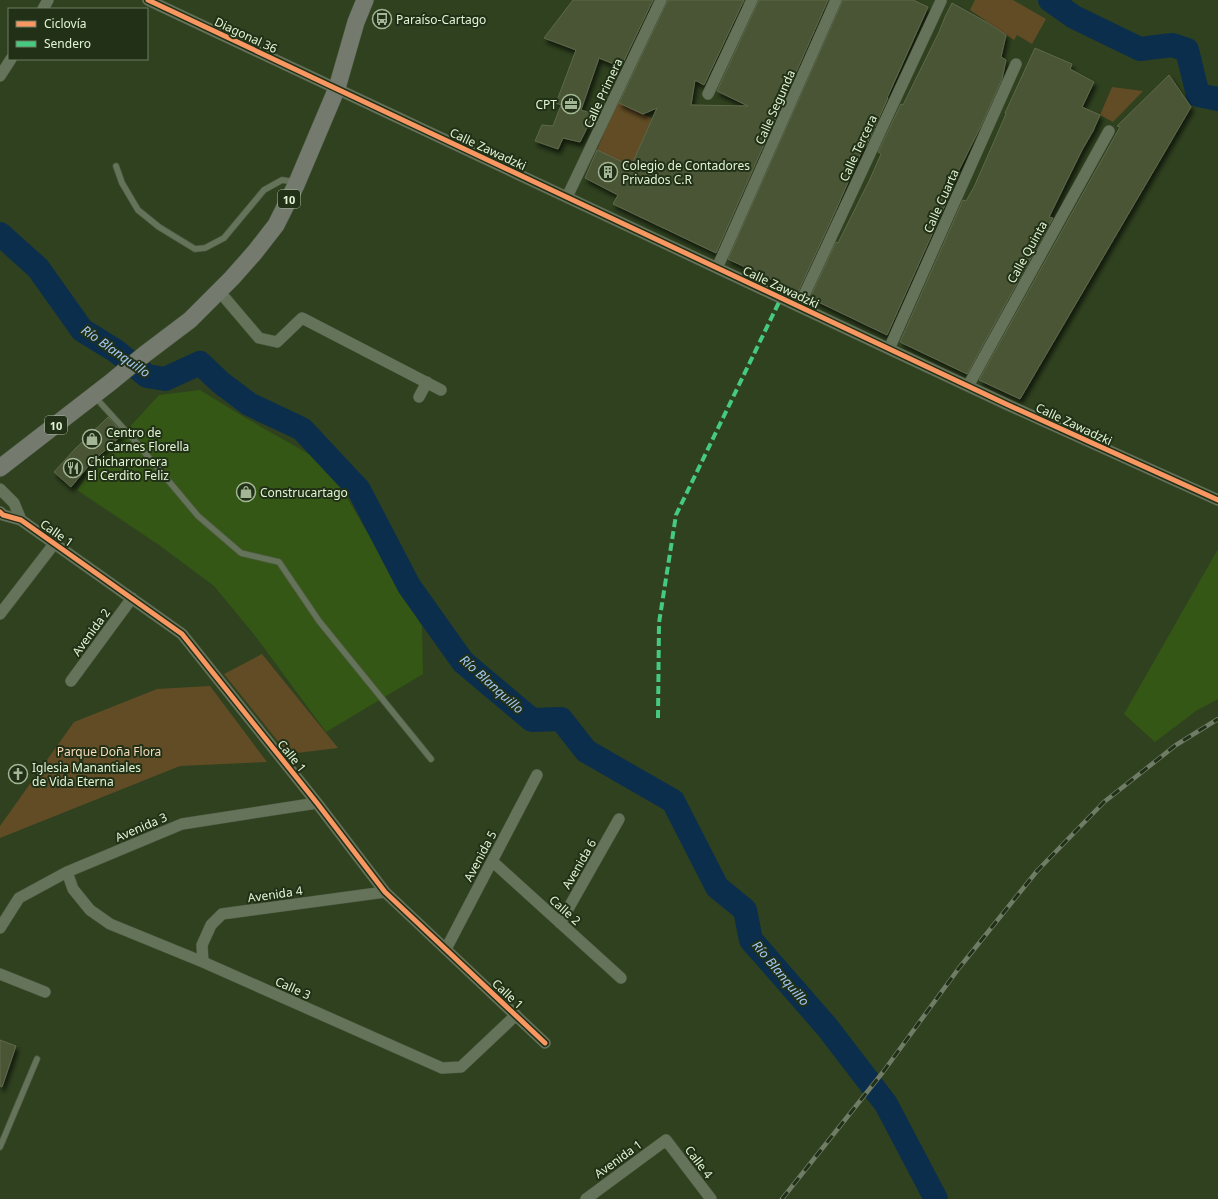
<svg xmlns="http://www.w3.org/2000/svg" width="1218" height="1199" font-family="'Noto Sans',sans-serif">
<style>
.built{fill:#345715}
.green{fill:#624c25}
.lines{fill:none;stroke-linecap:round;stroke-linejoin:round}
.river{stroke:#0b2e4d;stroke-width:24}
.building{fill:#4a5436;stroke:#5e694a;filter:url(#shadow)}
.service-casing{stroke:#4d5b41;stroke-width:7}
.minor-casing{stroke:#4d5b41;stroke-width:12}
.primary-casing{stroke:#4d5b41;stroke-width:18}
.service{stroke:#66735b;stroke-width:5.5}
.minor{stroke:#66735b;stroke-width:11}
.primary{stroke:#747a6e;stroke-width:17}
.rail-casing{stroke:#707c66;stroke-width:4.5}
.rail{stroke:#213016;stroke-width:3;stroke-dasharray:9;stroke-linecap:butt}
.quiet{stroke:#46c982;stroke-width:4;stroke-dasharray:8 4;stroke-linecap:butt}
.cycleway-casing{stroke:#213016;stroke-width:8}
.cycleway{stroke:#f99763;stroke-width:5}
.labels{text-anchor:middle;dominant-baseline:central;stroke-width:4;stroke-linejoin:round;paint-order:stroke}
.shield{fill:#213016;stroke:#a7ba9b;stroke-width:1}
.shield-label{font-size:11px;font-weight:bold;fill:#e1f5d4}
.poi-label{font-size:12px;fill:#e1f5d4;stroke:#213016;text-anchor:start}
.street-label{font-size:12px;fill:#e1f5d4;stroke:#213016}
.park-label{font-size:12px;fill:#f7dcbb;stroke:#213016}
.water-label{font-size:13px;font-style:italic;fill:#a2c9f8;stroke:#213016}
</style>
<defs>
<filter id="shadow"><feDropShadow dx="2.5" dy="4.5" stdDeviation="2" flood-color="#0009"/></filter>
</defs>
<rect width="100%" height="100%" fill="#2f411f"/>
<path class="built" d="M 200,390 L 244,417 L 328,465 L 422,626 L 423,674 L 326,732 L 256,637 L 214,586 L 159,545 L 77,490 L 107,448 L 124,433 L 159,395 Z
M 1218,549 L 1218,699 L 1196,711 L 1155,742 L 1124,714 Z"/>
<path class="green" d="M 975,0 L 1013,0 L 1046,19 L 1032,44 L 1017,35 L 1014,40 L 970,10 Z
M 1112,87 L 1143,91 L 1113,122 L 1100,115 Z
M 617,102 L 652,118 L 631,166 L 597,150 Z
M 262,654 L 338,748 L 288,754 L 224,674 Z
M 210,686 L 267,762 L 180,766 L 0,838 L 0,826 L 74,722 L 157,689 Z"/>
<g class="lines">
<path class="river" d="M 1050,0 L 1074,17 L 1140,49 L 1172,45 L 1187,50 L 1198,95 L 1218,99
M 0,234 L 38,268 L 82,330 L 116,351 L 147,376 L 165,379 L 200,363 L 220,382 L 249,404 L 302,429 L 359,490 L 409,586 L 463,662 L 532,720 L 561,719 L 586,751 L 673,801 L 717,887 L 745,910 L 751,940 L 827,1027 L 886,1104 L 936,1199"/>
</g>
<path class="building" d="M 573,0 L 653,0 L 621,67 L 599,58 L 581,110 L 594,114 L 580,142 L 563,138 L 558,149 L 535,141 L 542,125 L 553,126 L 561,105 L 556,103 L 576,50 L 544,38 Z
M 668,0 L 744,0 L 704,85 L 695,80 L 691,105 L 748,106 L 717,91 L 759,0 L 828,0 L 716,253 L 613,204 L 618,195 L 585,178 L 597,150 L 631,166 L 657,108 L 643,114 L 619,103 Z
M 843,0 L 913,0 L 928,7 L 887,98 L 888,98 L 866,146 L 864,146 L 835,212 L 798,292 L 728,259 Z
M 952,3 L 988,23 L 1006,35 L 1001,57 L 1006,60 L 1002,79 L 982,124 L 956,176 L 949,193 L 950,194 L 887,335 L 810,298 L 836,242 L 838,243 L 870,179 L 881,154 L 878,152 L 901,104 L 903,105 L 939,32 L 945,17 Z
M 1035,48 L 1072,64 L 1070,69 L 1094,82 L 1082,107 L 1100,115 L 1093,131 L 1082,150 L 1049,217 L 1053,218 L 967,374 L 900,342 L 963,200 L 966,201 L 974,187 L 1006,114 L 1005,113 Z
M 1169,75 L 1191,107 L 1020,399 L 979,380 L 1120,127 L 1117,126 Z
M 108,417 L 123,434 L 91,463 L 71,487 L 54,472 L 75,449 Z
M 0,1040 L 16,1046 L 2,1087 L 0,1086 Z"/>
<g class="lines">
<defs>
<path id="service" d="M 116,166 L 122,183 L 138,210 L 159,227 L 195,249 L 205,248 L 224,238 L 264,190 L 282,180 L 295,182
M 95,397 L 135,441 L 198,516 L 241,553 L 279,562 L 319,621 L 431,759
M 0,1147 L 37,1059"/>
<path id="minor" d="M 148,0 L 1006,404 L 1218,500
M 43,9 L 48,0
M 0,76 L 11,59
M 708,94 L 752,0
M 567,197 L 661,0
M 717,268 L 836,0
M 219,291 L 259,338 L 277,342 L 302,318 L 441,390
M 799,306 L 941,1
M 889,349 L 1016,64
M 968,386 L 1109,131
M 419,397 L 427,382
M 0,489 L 14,503 L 21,520
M 0,512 L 3,515 L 21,520 L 182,634 L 317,803 L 385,892 L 545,1043
M 0,614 L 54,544
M 71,681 L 132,598
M 492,861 L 621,978
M 67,872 L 73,889 L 90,910 L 110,924 L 203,962 L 442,1068 L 461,1067 L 516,1015
M 560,923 L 619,819
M 0,928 L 19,898 L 67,872 L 182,824 L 317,803
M 446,949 L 537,775
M 203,962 L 202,945 L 211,925 L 222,914 L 385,892
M 0,974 L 45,992
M 586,1199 L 666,1140 L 711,1199"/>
<path id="primary" d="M 0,468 L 111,382 L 145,354 L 190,320 L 232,278 L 255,252 L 276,225 L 296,185 L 337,88 L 356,22 L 365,0"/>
</defs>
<use href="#service" class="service-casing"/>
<use href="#minor" class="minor-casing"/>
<use href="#primary" class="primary-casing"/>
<use href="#service" class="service"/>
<use href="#minor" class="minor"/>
<use href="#primary" class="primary"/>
<defs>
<path id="rail" d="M 782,1199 L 883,1072 L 959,968 L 1037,871 L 1104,802 L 1176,745 L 1218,719"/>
</defs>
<use href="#rail" class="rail-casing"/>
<use href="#rail" class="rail"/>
<path class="quiet" d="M 658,718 L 659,623 L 676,515 L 781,298"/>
<defs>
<path id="cycleway" d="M 148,0 L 1006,404 L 1218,500
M 0,512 L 3,515 L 21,520 L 182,634 L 317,803 L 385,892 L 545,1043"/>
</defs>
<use href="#cycleway" class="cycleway-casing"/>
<use href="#cycleway" class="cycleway"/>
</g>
<defs>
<symbol id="bus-ring" viewBox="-11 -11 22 22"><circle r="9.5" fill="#213016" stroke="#a3b695" stroke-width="1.5"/><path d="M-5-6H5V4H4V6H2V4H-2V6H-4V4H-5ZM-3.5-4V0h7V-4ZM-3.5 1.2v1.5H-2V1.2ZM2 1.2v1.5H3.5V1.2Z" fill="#a3b695"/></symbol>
<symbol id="office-ring" viewBox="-11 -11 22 22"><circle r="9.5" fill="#213016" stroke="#a3b695" stroke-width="1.5"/><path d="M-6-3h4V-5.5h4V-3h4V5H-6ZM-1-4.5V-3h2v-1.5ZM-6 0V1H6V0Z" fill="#a3b695"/></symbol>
<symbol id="building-ring" viewBox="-11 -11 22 22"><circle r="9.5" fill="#213016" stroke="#a3b695" stroke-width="1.5"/><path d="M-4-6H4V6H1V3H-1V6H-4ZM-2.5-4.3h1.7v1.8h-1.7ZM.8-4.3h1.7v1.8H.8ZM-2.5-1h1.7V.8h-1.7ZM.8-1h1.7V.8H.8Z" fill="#a3b695"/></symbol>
<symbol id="shop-ring" viewBox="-11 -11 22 22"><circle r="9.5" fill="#213016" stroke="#a3b695" stroke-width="1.5"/><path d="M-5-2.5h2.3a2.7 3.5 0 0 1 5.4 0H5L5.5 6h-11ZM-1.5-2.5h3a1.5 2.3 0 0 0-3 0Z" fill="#a3b695"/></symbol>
<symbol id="restaurant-ring" viewBox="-11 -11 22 22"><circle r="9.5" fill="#213016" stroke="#a3b695" stroke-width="1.5"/><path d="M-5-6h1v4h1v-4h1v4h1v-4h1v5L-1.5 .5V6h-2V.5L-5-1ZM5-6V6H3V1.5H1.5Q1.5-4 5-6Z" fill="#a3b695"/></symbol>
<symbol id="church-ring" viewBox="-11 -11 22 22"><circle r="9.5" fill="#213016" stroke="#a3b695" stroke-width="1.5"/><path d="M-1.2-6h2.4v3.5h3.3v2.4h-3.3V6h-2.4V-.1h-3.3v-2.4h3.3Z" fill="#a3b695"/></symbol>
</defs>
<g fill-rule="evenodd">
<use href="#bus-ring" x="371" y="8" width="22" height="22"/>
<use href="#office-ring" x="560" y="93" width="22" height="22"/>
<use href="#building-ring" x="597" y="161" width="22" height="22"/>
<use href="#shop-ring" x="81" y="428" width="22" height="22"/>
<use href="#restaurant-ring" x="62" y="457" width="22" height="22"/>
<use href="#shop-ring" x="235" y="481" width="22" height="22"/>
<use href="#church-ring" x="7" y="763" width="22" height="22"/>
</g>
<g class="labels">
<g class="shield">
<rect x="278" y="190" width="22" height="18" rx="3"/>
<rect x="45" y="416" width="22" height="18" rx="3"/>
</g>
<g class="shield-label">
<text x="289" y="199">10</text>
<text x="56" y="425">10</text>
</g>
<g class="poi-label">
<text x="396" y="19">Paraíso-Cartago</text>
<text x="557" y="104" text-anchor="end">CPT</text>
<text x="622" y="165">Colegio de Contadores<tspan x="622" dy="14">Privados C.R</tspan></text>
<text x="106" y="432">Centro de<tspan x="106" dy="14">Carnes Florella</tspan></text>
<text x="87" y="461">Chicharronera<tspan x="87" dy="14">El Cerdito Feliz</tspan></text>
<text x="260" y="492">Construcartago</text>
<text x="32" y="767">Iglesia Manantiales<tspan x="32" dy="14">de Vida Eterna</tspan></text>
</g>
<g class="street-label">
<text transform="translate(246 35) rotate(25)">Diagonal 36</text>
<text transform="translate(603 93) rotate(-65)">Calle Primera</text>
<text transform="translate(775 107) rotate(-66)">Calle Segunda</text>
<text transform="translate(858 148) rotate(-65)">Calle Tercera</text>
<text transform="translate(488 149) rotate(25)">Calle Zawadzki</text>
<text transform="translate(941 201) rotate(-66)">Calle Cuarta</text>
<text transform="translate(1027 252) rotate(-61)">Calle Quinta</text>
<text transform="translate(781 287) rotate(25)">Calle Zawadzki</text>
<text transform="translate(1074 424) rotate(25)">Calle Zawadzki</text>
<text transform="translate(57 533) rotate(35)">Calle 1</text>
<text transform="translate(91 632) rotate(-54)">Avenida 2</text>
<text transform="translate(292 756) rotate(51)">Calle 1</text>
<text transform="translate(141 827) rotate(-23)">Avenida 3</text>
<text transform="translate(480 856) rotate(-62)">Avenida 5</text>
<text transform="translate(579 864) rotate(-60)">Avenida 6</text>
<text transform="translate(275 894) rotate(-8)">Avenida 4</text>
<text transform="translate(565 910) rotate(42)">Calle 2</text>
<text transform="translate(293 988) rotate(24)">Calle 3</text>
<text transform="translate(508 994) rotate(43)">Calle 1</text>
<text transform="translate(618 1159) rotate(-36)">Avenida 1</text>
<text transform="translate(699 1162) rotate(53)">Calle 4</text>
</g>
<g class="park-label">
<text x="109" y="751">Parque Doña Flora</text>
</g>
<g class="water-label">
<text transform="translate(116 351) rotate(35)">Río Blanquillo</text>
<text transform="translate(492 684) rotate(42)">Río Blanquillo</text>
<text transform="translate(781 973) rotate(50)">Río Blanquillo</text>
</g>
</g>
<rect x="8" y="8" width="140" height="52" fill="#213016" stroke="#6e7f62"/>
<rect x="16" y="21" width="20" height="6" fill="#f99763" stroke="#6e7f62"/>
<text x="44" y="28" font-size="12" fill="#e1f5d4">Ciclovía</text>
<rect x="16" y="41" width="20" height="6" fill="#46c982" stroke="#6e7f62"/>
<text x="44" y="48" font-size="12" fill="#e1f5d4">Sendero</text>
</svg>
